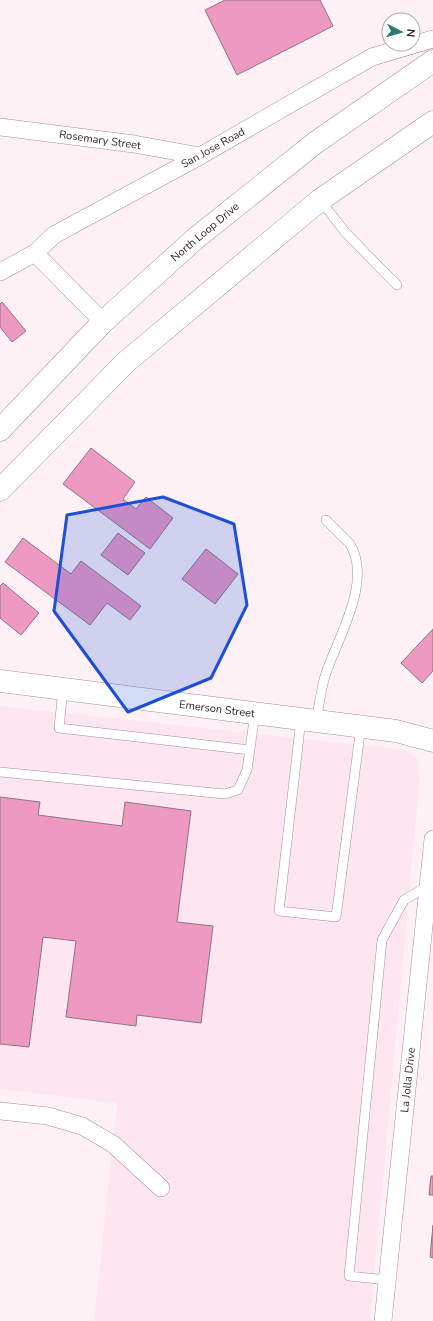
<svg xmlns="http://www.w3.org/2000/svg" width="433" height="1321" font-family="'Nunito Sans',sans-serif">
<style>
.built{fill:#fde6f0}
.building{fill:#ed99c1;stroke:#8f7480}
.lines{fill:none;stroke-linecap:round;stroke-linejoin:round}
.service-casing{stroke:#a88d99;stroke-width:10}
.minor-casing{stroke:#a88d99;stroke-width:18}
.tertiary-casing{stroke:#a88d99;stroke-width:23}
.secondary-casing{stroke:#a88d99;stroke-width:23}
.service{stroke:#fff;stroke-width:9}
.minor{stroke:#fff;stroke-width:17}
.tertiary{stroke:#fff;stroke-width:22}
.secondary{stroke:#fff;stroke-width:22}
.marked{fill:#1d4ed8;fill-opacity:0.2;stroke:#1d4ed8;stroke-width:3;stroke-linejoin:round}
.labels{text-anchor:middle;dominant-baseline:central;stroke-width:4;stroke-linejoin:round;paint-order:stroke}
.street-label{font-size:11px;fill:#31252a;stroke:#fff}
</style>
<rect width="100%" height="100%" fill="#fdf1f6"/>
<path class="built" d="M 0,706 L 405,750 L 417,758 L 420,776 L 370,1321 L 94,1321 L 117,1103 L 0,1089 Z"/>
<path class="building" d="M 225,0 L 320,0 L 333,26 L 237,75 L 205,10 Z
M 2,302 L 26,331 L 12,342 L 0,327 L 0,304 Z
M 91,448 L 135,482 L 123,499 L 136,509 L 146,497 L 173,518 L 150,549 L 63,484 Z
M 118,533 L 145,553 L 128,575 L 101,555 Z
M 23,538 L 71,574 L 81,561 L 141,606 L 130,620 L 107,603 L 90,625 L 5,562 Z
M 206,549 L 238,574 L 215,604 L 182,579 Z
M 3,583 L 39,613 L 21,635 L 0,618 L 0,586 Z
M 433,629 L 433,671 L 422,683 L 401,663 Z
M 0,797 L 40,802 L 38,815 L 122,826 L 125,802 L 191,811 L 177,922 L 213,926 L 201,1023 L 137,1015 L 136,1026 L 66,1017 L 76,941 L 43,937 L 29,1047 L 0,1044 Z
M 431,1176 L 433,1176 L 433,1195 L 429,1195 Z
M 433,1225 L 433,1258 L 430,1257 Z"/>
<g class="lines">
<defs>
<path id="service" d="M 320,200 L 345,232 L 397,285
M 63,689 L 59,728 L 250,750
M 301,719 L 279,911 L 336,917 L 361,726
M 316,721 C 319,706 321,690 325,676 C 337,639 373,582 350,544 L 326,520
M 0,772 L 225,794 L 238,790 L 247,770 L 255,713
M 387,1280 L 349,1276 L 382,940 L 404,900 L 428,886"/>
<path id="minor" d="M 0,127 L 134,144 L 200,156
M 35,253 L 103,322
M 0,272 L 35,253 L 54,235 L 200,156 L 372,57 L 433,39
M 0,1111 L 48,1116 L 82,1126 L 113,1144 L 161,1188
M 383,1321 L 433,839"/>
<path id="tertiary" d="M 0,681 L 396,731 L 433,741"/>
<path id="secondary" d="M 0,430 L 103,322 L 196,238 L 315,143 L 433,61
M 0,490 L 126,362 L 320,200 L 433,122"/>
</defs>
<use href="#service" class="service-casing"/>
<use href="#minor" class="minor-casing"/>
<use href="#tertiary" class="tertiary-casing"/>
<use href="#secondary" class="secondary-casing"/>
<use href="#service" class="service"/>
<use href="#minor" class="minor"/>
<use href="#tertiary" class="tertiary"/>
<use href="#secondary" class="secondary"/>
</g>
<path class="marked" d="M 163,497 L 234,524 L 247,605 L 211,678 L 128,712 L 54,611 L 67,515 Z"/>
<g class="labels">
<g class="street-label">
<text transform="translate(100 140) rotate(8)">Rosemary Street</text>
<text transform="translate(213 148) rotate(-29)">San Jose Road</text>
<text transform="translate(205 232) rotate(-40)">North Loop Drive</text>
<text transform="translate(217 709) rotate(7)">Emerson Street</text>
<text transform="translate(408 1080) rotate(-84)">La Jolla Drive</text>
</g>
</g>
<g transform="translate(401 32) rotate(96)"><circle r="19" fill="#ffffff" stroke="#ada8aa"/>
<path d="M0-3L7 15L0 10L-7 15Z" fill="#317975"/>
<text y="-6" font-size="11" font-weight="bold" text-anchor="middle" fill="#31252a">N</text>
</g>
</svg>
